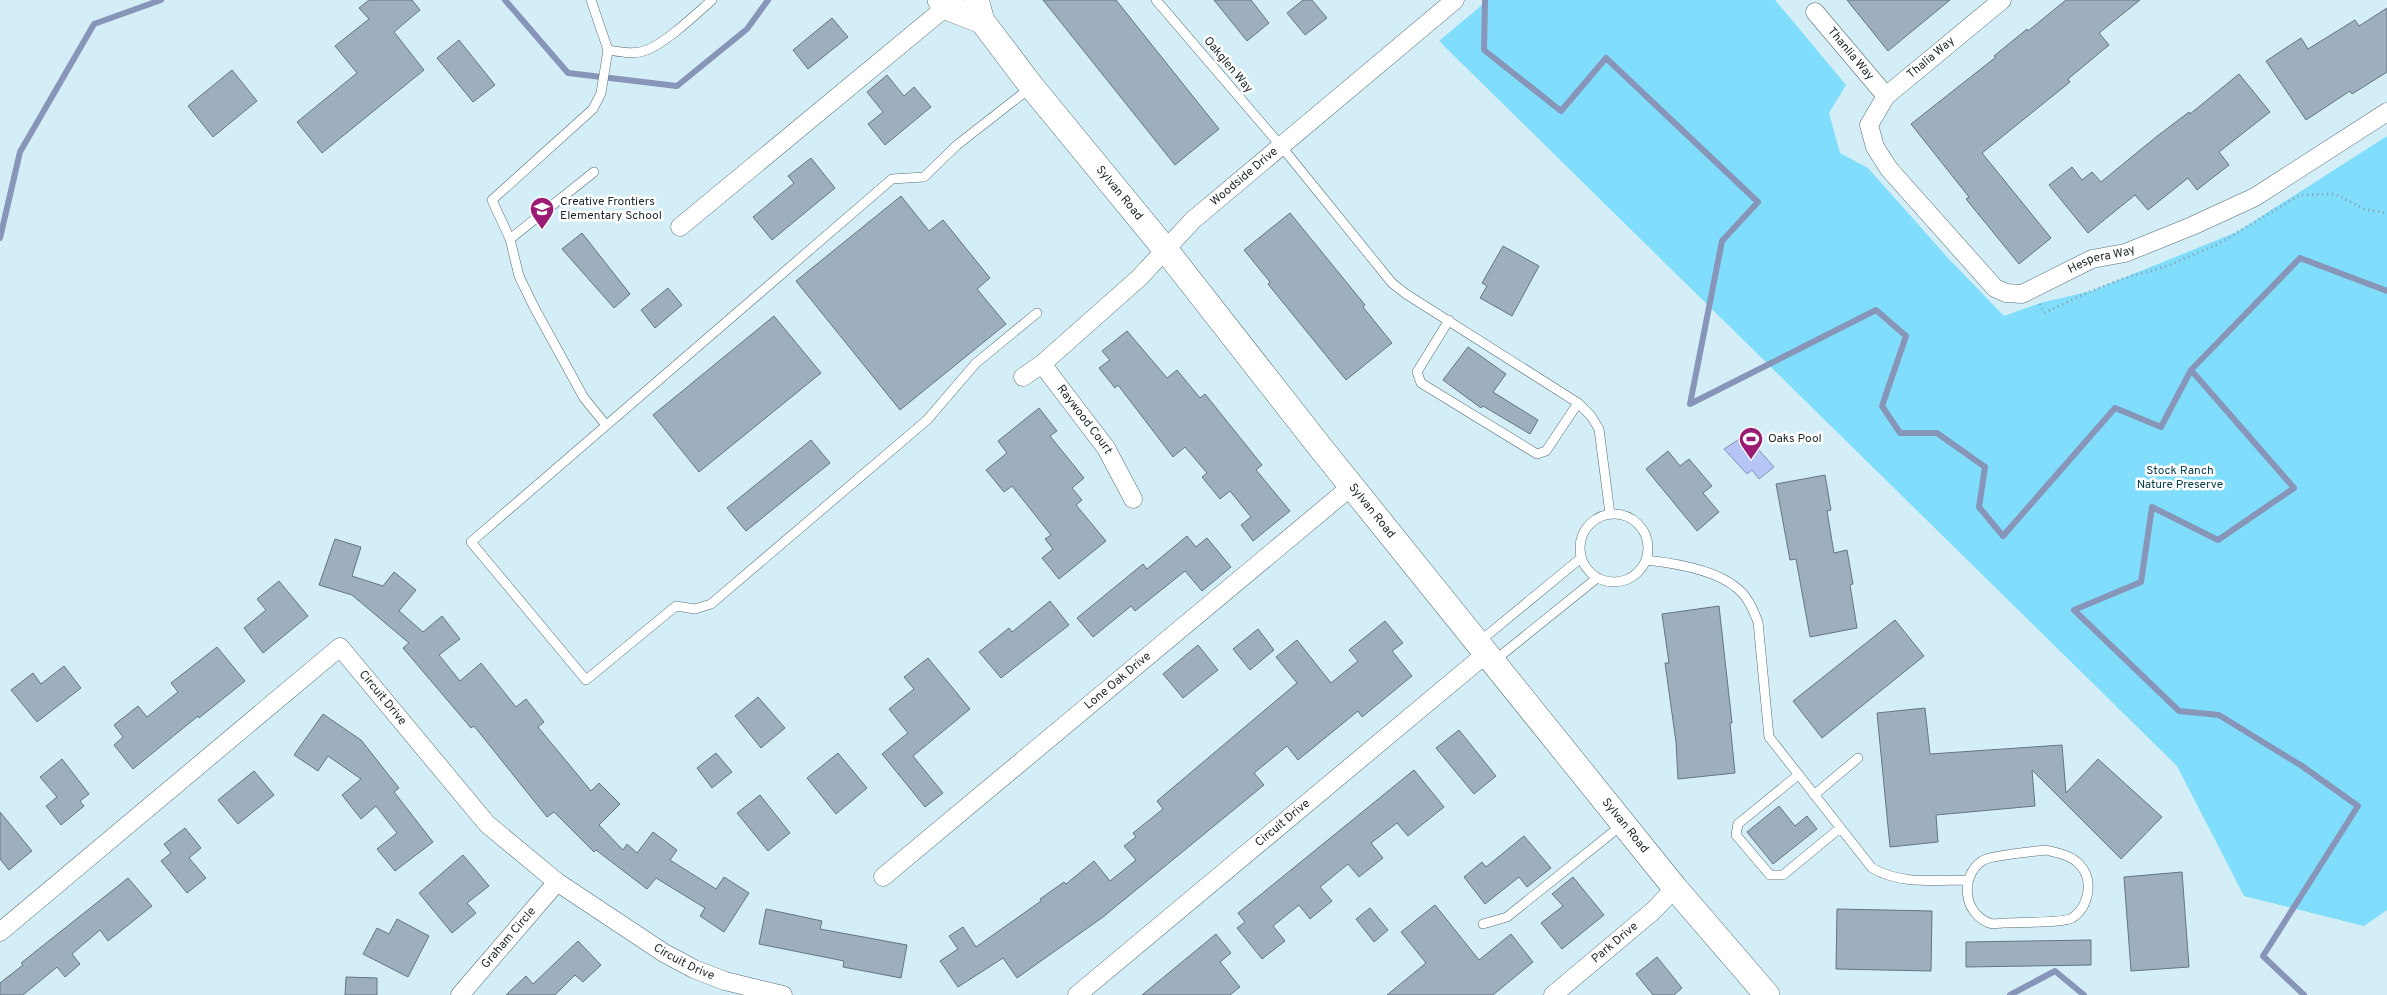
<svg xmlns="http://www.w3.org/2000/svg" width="2387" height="995" font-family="Overpass,sans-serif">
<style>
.green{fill:#81ddfc}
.water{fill:#b5c5f5;stroke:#8795b8}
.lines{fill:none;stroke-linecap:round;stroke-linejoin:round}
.stream{stroke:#8795b8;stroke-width:6}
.building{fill:#9daebe;stroke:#647584}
.lane-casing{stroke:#546c74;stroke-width:10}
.street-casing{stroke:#546c74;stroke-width:19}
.secondary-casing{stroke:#546c74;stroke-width:26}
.path{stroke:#899ca3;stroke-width:3;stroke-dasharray:1 4;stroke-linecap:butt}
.lane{stroke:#fff;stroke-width:9}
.street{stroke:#fff;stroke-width:18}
.secondary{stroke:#fff;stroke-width:25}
.labels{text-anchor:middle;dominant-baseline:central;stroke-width:5;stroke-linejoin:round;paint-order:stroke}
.street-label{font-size:12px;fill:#1c2629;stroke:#fff}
.poi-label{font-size:12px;fill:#1c2629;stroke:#fff;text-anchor:start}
.park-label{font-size:12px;fill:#0b414f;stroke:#fff}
</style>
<rect width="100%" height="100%" fill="#d4eef8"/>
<path class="green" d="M 1488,0 L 1775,0 L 1846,85 L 1829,113 L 1840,153 L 1868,168 L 1949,259 L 2004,316 L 2040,303 L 2091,291 L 2237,232 L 2387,136 L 2387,910 L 2364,926 L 2244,896 L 2177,766 L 1439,41 Z"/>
<path class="water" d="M 1741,438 L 1753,452 L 1758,449 L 1774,467 L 1759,479 L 1752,470 L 1747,474 L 1724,449 Z"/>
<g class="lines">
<path class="stream" d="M 505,0 L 568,73 L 677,86 L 747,29 L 768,0
M 1485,0 L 1484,50 L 1561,111 L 1606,58 L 1758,202 L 1722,241 L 1690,404 L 1876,310 L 1906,336 L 1882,406 L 1900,433 L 1937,433 L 1985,467 L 1979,507 L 2003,536 L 2115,408 L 2161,427 L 2191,370 L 2300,258 L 2387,291
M 0,238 L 20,152 L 94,24 L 161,0
M 2191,370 L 2294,488 L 2218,540 L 2152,507 L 2141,582 L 2074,610 L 2179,711 L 2219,715 L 2302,766 L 2358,806 L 2263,956 L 2304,995
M 2010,995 L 2055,971 L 2084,995"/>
</g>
<path class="building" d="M 369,0 L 412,0 L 420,10 L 394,32 L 424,70 L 322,153 L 297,122 L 357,73 L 335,46 L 369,19 L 359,8 Z
M 1043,0 L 1116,0 L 1219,129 L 1175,165 Z
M 1214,0 L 1251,0 L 1269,23 L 1247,41 Z
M 1303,0 L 1312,0 L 1327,18 L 1305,35 L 1287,13 Z
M 1847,0 L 1950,0 L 1888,51 Z
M 2066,0 L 2140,0 L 2099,33 L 2109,45 L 2068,79 L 2070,82 L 1982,153 L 2051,238 L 2019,264 L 1966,199 L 1969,197 L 1911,124 L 1996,57 L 1994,56 L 2027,29 L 2028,31 Z
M 2387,8 L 2387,72 L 2352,94 L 2350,91 L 2306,120 L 2266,61 L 2301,38 L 2308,49 L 2355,20 L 2359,26 Z
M 832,18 L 848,37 L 808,69 L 793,50 Z
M 459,40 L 495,85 L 473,102 L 437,58 Z
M 232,70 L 257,101 L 213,137 L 188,106 Z
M 2239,74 L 2270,112 L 2219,152 L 2229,165 L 2197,190 L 2188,178 L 2148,210 L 2135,195 L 2088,233 L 2049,185 L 2072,167 L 2082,180 L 2092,172 L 2101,182 L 2156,137 L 2189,112 L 2190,114 Z
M 887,75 L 904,96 L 914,87 L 931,107 L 885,145 L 868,124 L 883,112 L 867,92 Z
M 811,158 L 835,188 L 772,240 L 753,217 L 794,183 L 788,176 Z
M 901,196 L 929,231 L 943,220 L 990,278 L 977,289 L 1006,324 L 900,410 L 796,281 Z
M 1290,213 L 1365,305 L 1363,307 L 1392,343 L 1346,380 L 1268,284 L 1270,282 L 1244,250 Z
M 582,233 L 630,294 L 614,308 L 562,249 Z
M 1503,246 L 1539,266 L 1512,316 L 1480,298 L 1487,286 L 1482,283 Z
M 668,288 L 682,305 L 655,328 L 641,310 Z
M 774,316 L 821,373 L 699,472 L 653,415 Z
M 1127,331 L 1167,378 L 1177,370 L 1200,398 L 1205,394 L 1262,465 L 1256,470 L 1290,511 L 1253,541 L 1241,525 L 1251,517 L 1230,491 L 1220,499 L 1202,477 L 1207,473 L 1185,447 L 1173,457 L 1118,385 L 1115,388 L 1099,368 L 1110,360 L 1102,351 Z
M 1468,347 L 1506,374 L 1493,392 L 1538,420 L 1530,434 L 1483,406 L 1481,408 L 1443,380 Z
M 1039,408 L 1057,431 L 1050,436 L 1084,478 L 1072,488 L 1082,500 L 1076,505 L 1106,541 L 1059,579 L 1042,558 L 1053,549 L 1045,539 L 1051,535 L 1012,486 L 1004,492 L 986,470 L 1007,453 L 998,441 Z
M 811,440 L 830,463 L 746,531 L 727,508 Z
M 1668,451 L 1680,466 L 1689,459 L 1712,486 L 1703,493 L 1719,512 L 1697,531 L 1646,469 Z
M 1825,475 L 1831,510 L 1827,511 L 1834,553 L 1847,550 L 1853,584 L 1850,585 L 1857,628 L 1810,637 L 1796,559 L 1790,560 L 1776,484 Z
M 1187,536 L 1196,547 L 1207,538 L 1231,567 L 1202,591 L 1185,571 L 1135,611 L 1131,606 L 1093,637 L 1077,618 L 1143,564 L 1147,569 Z
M 335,539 L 361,547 L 352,576 L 383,586 L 394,572 L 416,590 L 399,611 L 423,632 L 442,616 L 460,639 L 439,655 L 460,681 L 481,663 L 516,707 L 526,699 L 544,722 L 538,727 L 591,791 L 599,783 L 620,804 L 599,825 L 623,850 L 627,844 L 637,853 L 653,832 L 677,850 L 670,860 L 716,889 L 724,877 L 749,893 L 724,932 L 700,916 L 705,908 L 656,878 L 647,889 L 596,850 L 594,852 L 554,812 L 547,817 L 474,726 L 471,728 L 403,648 L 409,643 L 352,595 L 319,585 Z
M 279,581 L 308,616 L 263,653 L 244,628 L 266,610 L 257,599 Z
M 1050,601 L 1069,625 L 1001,678 L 979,652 L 1009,628 L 1012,632 Z
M 1719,606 L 1732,723 L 1730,723 L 1735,773 L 1678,779 L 1676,742 L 1665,663 L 1669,663 L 1662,614 Z
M 1895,620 L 1924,656 L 1822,738 L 1793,701 Z
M 1385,621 L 1403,643 L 1392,651 L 1412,676 L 1362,717 L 1358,711 L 1298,760 L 1287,746 L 1254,773 L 1264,785 L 1103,917 L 1017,978 L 1003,958 L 958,987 L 940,961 L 958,949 L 949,936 L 963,927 L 976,947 L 1041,901 L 1040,899 L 1064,882 L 1066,884 L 1094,861 L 1110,881 L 1136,860 L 1124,846 L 1136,837 L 1133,833 L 1163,809 L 1157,801 L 1297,683 L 1276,657 L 1297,640 L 1331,683 L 1358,661 L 1349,650 Z
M 1258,629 L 1274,650 L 1250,670 L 1233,649 Z
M 1198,645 L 1218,670 L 1183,698 L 1163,674 Z
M 217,647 L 245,681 L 199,718 L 198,716 L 133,769 L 114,745 L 123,737 L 114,725 L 138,706 L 147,717 L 178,692 L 171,683 Z
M 928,658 L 970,709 L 913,756 L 943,793 L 925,807 L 882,754 L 908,733 L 889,709 L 914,689 L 904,677 Z
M 64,666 L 81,688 L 37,722 L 11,690 L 33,673 L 41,684 Z
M 758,697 L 785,728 L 761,748 L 735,716 Z
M 1925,708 L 1930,754 L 2062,745 L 2066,793 L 2098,759 L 2162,817 L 2121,859 L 2032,770 L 2035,806 L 1936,815 L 1938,842 L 1890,847 L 1877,713 Z
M 323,714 L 361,740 L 399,788 L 394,792 L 433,842 L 395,871 L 377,849 L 397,833 L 376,806 L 361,819 L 342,795 L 361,779 L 328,756 L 318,771 L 294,755 Z
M 1459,730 L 1496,776 L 1474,794 L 1436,748 Z
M 716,753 L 732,772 L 712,788 L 697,768 Z
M 838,753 L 867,788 L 836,814 L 807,778 Z
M 62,759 L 89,794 L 80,801 L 84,806 L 61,825 L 46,806 L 57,797 L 40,777 Z
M 1414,770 L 1444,807 L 1408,836 L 1397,823 L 1371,843 L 1383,858 L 1359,877 L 1348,864 L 1320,887 L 1332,901 L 1310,919 L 1299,905 L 1273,926 L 1285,941 L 1262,959 L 1237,928 L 1245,922 L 1238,913 Z
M 254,771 L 274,795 L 238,824 L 218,800 Z
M 760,795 L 790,833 L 768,851 L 737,813 Z
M 1779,806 L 1795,826 L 1807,816 L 1817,829 L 1773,864 L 1747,832 Z
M 0,812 L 32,851 L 9,870 L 0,859 Z
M 185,828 L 201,848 L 189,858 L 206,878 L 187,893 L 161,861 L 171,853 L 164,844 Z
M 1524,836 L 1551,868 L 1527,887 L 1519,877 L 1485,904 L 1464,877 L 1482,862 L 1486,867 Z
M 463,855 L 489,886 L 467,903 L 476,913 L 452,933 L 419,893 Z
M 2182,872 L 2189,967 L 2131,971 L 2124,877 Z
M 1573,877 L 1604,915 L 1562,949 L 1541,923 L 1563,906 L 1552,894 Z
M 128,878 L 152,906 L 108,941 L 100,930 L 72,954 L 80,964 L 65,977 L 57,967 L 23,995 L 0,995 L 0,983 L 23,965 L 21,963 Z
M 1435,905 L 1479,960 L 1511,934 L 1533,962 L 1493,995 L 1387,995 L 1426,963 L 1401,932 Z
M 1370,908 L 1388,930 L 1374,942 L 1356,919 Z
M 766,909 L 822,921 L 820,929 L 907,945 L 901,978 L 843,967 L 844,961 L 759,944 Z
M 1837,909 L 1932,911 L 1931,971 L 1836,969 Z
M 397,919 L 429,936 L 408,977 L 363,954 L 377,928 L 389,934 Z
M 1216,934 L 1231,953 L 1220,962 L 1240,987 L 1230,995 L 1142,995 Z
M 2091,940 L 2091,965 L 1966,967 L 1966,942 Z
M 578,941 L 601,965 L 583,982 L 575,975 L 555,995 L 506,995 L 526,976 L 533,984 Z
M 1657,957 L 1682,988 L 1674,995 L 1653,995 L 1636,974 Z
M 346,977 L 377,978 L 377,995 L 345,995 Z"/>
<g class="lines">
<defs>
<path id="lane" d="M 591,0 L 608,50 L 601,93 L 593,109 L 492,200 L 510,239 L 519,276 L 534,307 L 584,398 L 606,425
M 1156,0 L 1281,146 L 1392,283 L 1406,294 L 1578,403 L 1591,416 L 1599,429 L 1610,514
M 608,50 C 621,52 635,55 647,50 C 668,41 695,15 712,0
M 1030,88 L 957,145 L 924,177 L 892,179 L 471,542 L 586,680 L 676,606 L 695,609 L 711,604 L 927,420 L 976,363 L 1037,313
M 510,239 L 594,172
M 1449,320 L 1417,372 L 1421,383 L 1537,454 L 1546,451 L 1578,403
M1580 548a34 34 0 1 1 68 0a34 34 0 1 1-68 0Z
M 1646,560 C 1674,563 1717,570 1738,589 C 1748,597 1753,610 1758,622 L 1769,737 L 1872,868 C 1901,885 1935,880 1968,880
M 1479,642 L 1581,558
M 1494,661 L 1597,578
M 1798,775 L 1738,824 L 1736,835 L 1770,875 L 1783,875 L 1840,828
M 1814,795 L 1858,758
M 2046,850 C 2058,853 2071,855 2080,865 C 2094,880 2089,907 2072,918 C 2065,923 2016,922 2004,923 C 2000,923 1993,925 1989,923 C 1963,913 1960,876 1982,861 C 1991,855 2032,852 2046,850 Z
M 1483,924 L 1507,917 L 1623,824"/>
<g id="street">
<path id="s1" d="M 2002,0 L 1886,96 L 1869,125 L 1875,147 L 1889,169 L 1995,288 L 2006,293 L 2022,294 L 2092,259 L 2125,253 L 2192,226 L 2255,197 L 2387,112"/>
<path id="s2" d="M 1815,12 L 1886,96"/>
<path d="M 680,227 L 946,7"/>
<path id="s3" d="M 1042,364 L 1106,448 L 1133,499"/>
<path id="s4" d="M 1023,377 L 1042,364 L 1139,278 L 1193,220 L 1455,0"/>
<path id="s5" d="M 883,877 L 1353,485"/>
<path id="s6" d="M 0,932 L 340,647 L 487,824 L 557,882 L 664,953 L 694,969 L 725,981 L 783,995"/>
<path id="s7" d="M 460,995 L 557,882"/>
<path id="s8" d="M 1077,995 L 1487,653"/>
<path id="s9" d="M 1553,995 L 1653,911 L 1675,888"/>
</g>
<g id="secondary">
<path d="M 940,0 L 946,7 L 982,21"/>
<path id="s10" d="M 976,0 L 982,21 L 1032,87 L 1165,249 L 1320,447 L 1675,888 L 1767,995"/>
</g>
</defs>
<use href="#lane" class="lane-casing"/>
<use href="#street" class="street-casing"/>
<use href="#secondary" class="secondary-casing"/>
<path class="path" d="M 2040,304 L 2044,313 L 2091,291 L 2128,277 L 2167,266 L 2218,244 L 2300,195 L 2335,194 L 2364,209 L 2387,213"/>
<use href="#lane" class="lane"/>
<use href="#street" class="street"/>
<use href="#secondary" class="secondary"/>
</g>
<defs>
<symbol id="school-pin" viewBox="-11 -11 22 30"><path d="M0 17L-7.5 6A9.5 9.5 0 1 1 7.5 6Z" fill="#991b73" stroke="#fff"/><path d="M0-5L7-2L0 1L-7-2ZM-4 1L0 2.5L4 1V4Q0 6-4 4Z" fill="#fff"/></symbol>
<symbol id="stadium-pin" viewBox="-11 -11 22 30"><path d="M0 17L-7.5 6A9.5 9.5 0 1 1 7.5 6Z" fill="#991b73" stroke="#fff"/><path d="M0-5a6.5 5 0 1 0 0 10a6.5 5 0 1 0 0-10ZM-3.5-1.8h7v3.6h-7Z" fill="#fff"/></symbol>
</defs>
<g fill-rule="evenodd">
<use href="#school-pin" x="528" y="195" width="28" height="38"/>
<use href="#stadium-pin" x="1737" y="425" width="28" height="38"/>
</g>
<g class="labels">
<g class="street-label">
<text stroke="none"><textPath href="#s2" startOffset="55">Thanlia Way</textPath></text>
<text transform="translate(1931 58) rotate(-40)">Thalia Way</text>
<text transform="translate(1228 65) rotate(50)">Oakglen Way</text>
<text stroke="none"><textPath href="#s4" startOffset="299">Woodside Drive</textPath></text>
<text stroke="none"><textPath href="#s10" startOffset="242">Sylvan Road</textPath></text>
<text stroke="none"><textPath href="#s1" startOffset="508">Hespera Way</textPath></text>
<text stroke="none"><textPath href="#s3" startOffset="70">Raywood Court</textPath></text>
<text stroke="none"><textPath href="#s10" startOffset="648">Sylvan Road</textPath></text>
<text stroke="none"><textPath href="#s5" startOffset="306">Lone Oak Drive</textPath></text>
<text stroke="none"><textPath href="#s6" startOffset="510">Circuit Drive</textPath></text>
<text stroke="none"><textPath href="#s8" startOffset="268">Circuit Drive</textPath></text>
<text stroke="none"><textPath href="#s10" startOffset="1052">Sylvan Road</textPath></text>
<text stroke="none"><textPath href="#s7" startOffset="75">Graham Circle</textPath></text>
<text stroke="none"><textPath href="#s9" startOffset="81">Park Drive</textPath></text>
<text stroke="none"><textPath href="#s6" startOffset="915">Circuit Drive</textPath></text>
</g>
<g class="poi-label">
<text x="560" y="202">Creative Frontiers<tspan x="560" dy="14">Elementary School</tspan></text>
<text x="1768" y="439">Oaks Pool</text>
</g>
<g class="park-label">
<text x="2180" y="471">Stock Ranch<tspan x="2180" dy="14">Nature Preserve</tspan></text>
</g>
</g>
</svg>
